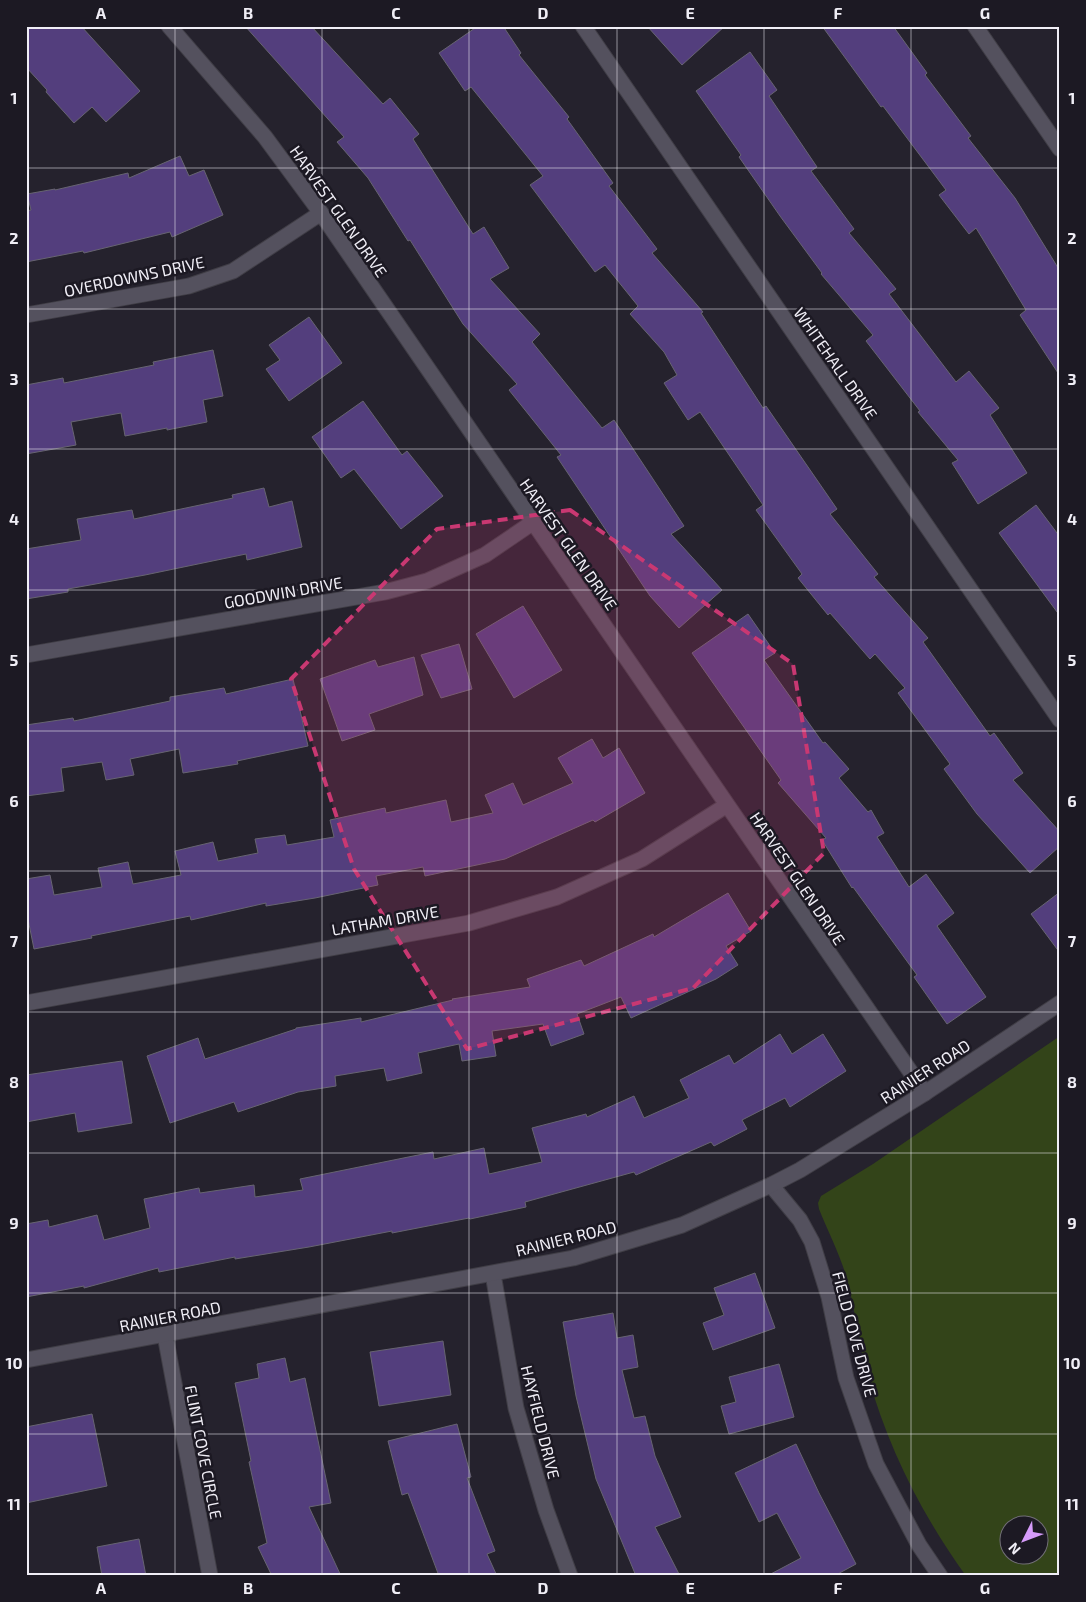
<svg xmlns="http://www.w3.org/2000/svg" width="1086" height="1602" font-family="'Exo 2',sans-serif">
<style>
.green{fill:#334419;fill-rule:evenodd}
.building{fill:#533e7d;stroke:#676471}
.lines{fill:none;stroke-linecap:round;stroke-linejoin:round}
.minor-casing{stroke:#403e46;stroke-width:17}
.tertiary-casing{stroke:#403e46;stroke-width:17}
.minor{stroke:#54515e;stroke-width:15}
.tertiary{stroke:#54515e;stroke-width:15}
.marked{fill:#c93872;fill-opacity:0.2;stroke:#c93872;stroke-width:4;stroke-dasharray:10 6;stroke-linejoin:round}
.grid{fill:none;stroke:#f0eef6;stroke-width:1;stroke-opacity:0.55}
.labels{text-anchor:middle;dominant-baseline:central;stroke-width:5;stroke-linejoin:round;paint-order:stroke}
.street-label{font-size:16px;fill:#f0eef6;stroke:#1c1923}
.neatline{fill:none;stroke:#f0eef6;stroke-width:2}
.grid-label{font-size:16px;text-anchor:middle;font-weight:bold;fill:#f0eef6}
</style>
<rect width="100%" height="100%" fill="#25222d"/>
<path class="green" d="M 1060,1036 L 1060,1576 L 966,1576 C 922,1515 888,1448 868,1376 C 859,1347 856,1316 849,1287 C 843,1260 829,1234 819,1209 L 818,1203 L 821,1196 L 873,1164 ZM 1008,1524 L 1038,1524 L 1038,1554 L 1008,1554 Z"/>
<path class="building" d="M 26,26 L 81,26 L 140,91 L 106,122 L 92,107 L 74,123 L 46,92 L 47,90 L 26,67 Z
M 245,26 L 311,26 L 383,104 L 390,98 L 419,134 L 413,139 L 473,234 L 484,227 L 509,268 L 490,279 L 540,334 L 532,342 L 602,428 L 614,420 L 684,526 L 671,534 L 722,590 L 679,628 L 650,596 L 557,457 L 561,455 L 509,390 L 517,384 L 463,324 L 410,240 L 408,241 L 368,178 L 337,142 L 344,137 Z
M 478,26 L 503,26 L 521,53 L 519,55 L 569,117 L 567,119 L 613,183 L 609,186 L 657,249 L 652,253 L 703,312 L 701,313 L 763,408 L 766,406 L 837,509 L 830,514 L 878,574 L 874,577 L 928,638 L 923,642 L 990,736 L 994,733 L 1023,773 L 1013,780 L 1060,832 L 1060,846 L 1030,873 L 977,814 L 944,769 L 950,764 L 898,693 L 905,688 L 875,654 L 870,659 L 830,613 L 828,615 L 798,578 L 802,574 L 756,510 L 763,505 L 700,412 L 688,420 L 664,383 L 677,375 L 664,352 L 630,314 L 638,306 L 605,265 L 595,272 L 530,185 L 543,176 L 471,87 L 465,91 L 439,53 Z
M 647,26 L 725,26 L 682,65 Z
M 822,26 L 893,26 L 927,73 L 925,75 L 971,136 L 968,138 L 1015,198 L 1060,271 L 1060,376 L 1020,315 L 1026,310 L 976,228 L 969,234 L 939,195 L 946,190 L 883,106 L 881,107 Z
M 750,52 L 777,90 L 769,96 L 817,167 L 811,171 L 854,229 L 849,233 L 896,289 L 889,294 L 956,382 L 969,371 L 999,408 L 990,415 L 1027,473 L 978,504 L 952,463 L 958,460 L 918,412 L 920,411 L 866,341 L 873,335 L 821,274 L 822,273 L 780,216 L 739,157 L 741,155 L 696,91 Z
M 180,156 L 189,176 L 204,170 L 223,215 L 172,237 L 170,232 L 84,253 L 83,251 L 26,262 L 26,211 L 31,210 L 27,194 L 55,189 L 55,190 L 128,173 L 129,178 Z
M 309,317 L 342,363 L 289,401 L 266,369 L 280,360 L 269,345 Z
M 213,350 L 223,396 L 203,400 L 207,422 L 167,430 L 167,428 L 125,436 L 121,413 L 71,422 L 76,445 L 26,454 L 26,385 L 63,378 L 64,383 L 154,365 L 153,362 Z
M 363,401 L 402,455 L 407,451 L 443,496 L 401,529 L 354,469 L 341,478 L 312,437 Z
M 264,488 L 269,507 L 292,501 L 302,547 L 247,560 L 246,554 L 145,575 L 68,589 L 68,592 L 26,599 L 26,549 L 81,540 L 77,519 L 132,510 L 134,519 L 233,498 L 232,495 Z
M 1036,505 L 1060,537 L 1060,616 L 999,533 Z
M 523,606 L 562,670 L 514,698 L 476,634 Z
M 748,614 L 775,653 L 764,660 L 823,743 L 825,742 L 849,769 L 839,778 L 868,812 L 871,810 L 884,833 L 877,837 L 909,887 L 926,874 L 954,913 L 937,926 L 986,997 L 947,1024 L 914,977 L 917,975 L 853,887 L 852,888 L 822,840 L 826,838 L 778,783 L 781,780 L 692,653 Z
M 459,644 L 472,689 L 441,698 L 421,655 Z
M 414,657 L 423,695 L 369,714 L 375,730 L 342,741 L 320,679 L 375,660 L 378,667 Z
M 293,679 L 308,746 L 237,761 L 238,764 L 183,773 L 179,749 L 130,759 L 134,775 L 106,780 L 102,762 L 61,768 L 64,791 L 26,796 L 26,725 L 73,718 L 74,721 L 170,701 L 170,697 L 224,688 L 226,694 Z
M 592,739 L 603,758 L 619,748 L 645,793 L 595,822 L 593,820 L 505,859 L 425,876 L 423,867 L 376,876 L 378,885 L 315,898 L 266,906 L 266,903 L 191,920 L 190,916 L 91,936 L 92,938 L 34,949 L 26,909 L 26,879 L 50,875 L 54,895 L 102,887 L 98,868 L 128,862 L 133,884 L 181,875 L 175,851 L 213,842 L 218,861 L 258,853 L 255,839 L 285,835 L 287,845 L 334,837 L 330,820 L 385,808 L 386,813 L 446,800 L 451,822 L 493,813 L 485,795 L 513,783 L 523,805 L 573,783 L 558,758 Z
M 1060,892 L 1060,953 L 1031,914 Z
M 728,893 L 751,931 L 726,946 L 738,965 L 716,979 L 631,1018 L 621,997 L 577,1014 L 584,1034 L 551,1046 L 543,1024 L 492,1031 L 496,1056 L 462,1061 L 459,1044 L 418,1053 L 422,1073 L 387,1081 L 384,1068 L 335,1076 L 336,1086 L 298,1092 L 238,1112 L 234,1102 L 170,1123 L 147,1056 L 198,1038 L 205,1059 L 296,1029 L 296,1028 L 361,1018 L 361,1022 L 453,1000 L 452,999 L 530,987 L 527,979 L 581,960 L 584,966 L 653,934 L 654,937 Z
M 780,1034 L 792,1054 L 823,1034 L 846,1071 L 790,1107 L 785,1098 L 742,1120 L 747,1129 L 714,1146 L 711,1142 L 636,1175 L 634,1172 L 525,1202 L 526,1207 L 470,1219 L 469,1218 L 392,1233 L 392,1231 L 309,1247 L 235,1259 L 235,1257 L 159,1272 L 158,1268 L 84,1288 L 84,1286 L 26,1297 L 26,1224 L 48,1220 L 49,1227 L 97,1215 L 104,1240 L 150,1228 L 144,1199 L 199,1188 L 200,1193 L 254,1185 L 255,1197 L 303,1190 L 300,1179 L 433,1152 L 434,1159 L 484,1148 L 489,1174 L 542,1162 L 532,1128 L 586,1114 L 587,1117 L 634,1096 L 644,1118 L 689,1098 L 680,1080 L 729,1055 L 734,1064 Z
M 122,1061 L 132,1123 L 78,1132 L 75,1113 L 26,1122 L 26,1075 Z
M 755,1273 L 775,1328 L 713,1350 L 703,1323 L 724,1315 L 714,1288 Z
M 613,1313 L 617,1338 L 633,1335 L 638,1367 L 622,1370 L 634,1418 L 645,1416 L 655,1456 L 681,1517 L 655,1527 L 680,1576 L 636,1576 L 596,1479 L 576,1396 L 563,1322 Z
M 443,1341 L 451,1395 L 379,1406 L 370,1352 Z
M 285,1358 L 290,1382 L 305,1378 L 331,1503 L 309,1507 L 341,1576 L 272,1576 L 258,1547 L 267,1543 L 249,1462 L 251,1461 L 235,1383 L 259,1378 L 257,1364 Z
M 779,1364 L 794,1417 L 729,1434 L 721,1406 L 736,1402 L 729,1377 Z
M 92,1414 L 107,1486 L 26,1503 L 26,1427 Z
M 457,1424 L 471,1477 L 467,1478 L 495,1551 L 487,1554 L 497,1576 L 439,1576 L 408,1493 L 402,1495 L 388,1441 Z
M 796,1444 L 819,1493 L 856,1564 L 834,1576 L 767,1576 L 801,1558 L 777,1513 L 759,1522 L 735,1473 Z
M 139,1539 L 146,1576 L 102,1576 L 97,1547 Z"/>
<g class="lines">
<defs>
<path id="minor" d="M 169,26 L 265,137 L 321,213 L 925,1093
M 583,26 L 1060,720
M 975,26 L 1060,149
M 26,315 L 189,286 L 233,271 L 321,213
M 26,655 L 385,592 L 427,581 L 485,555 L 532,523
M 26,1003 L 469,923 L 557,897 L 642,859 L 727,805
M 771,1185 L 800,1220 L 812,1242 L 829,1297 L 846,1378 L 876,1464 L 919,1545 L 940,1576
M 493,1274 L 516,1408 L 546,1510 L 570,1576
M 165,1335 L 210,1576"/>
<path id="tertiary" d="M 26,1360 L 573,1258 L 682,1225 L 771,1185 L 800,1170 L 925,1093 L 1060,1003"/>
</defs>
<use href="#minor" class="minor-casing"/>
<use href="#tertiary" class="tertiary-casing"/>
<use href="#minor" class="minor"/>
<use href="#tertiary" class="tertiary"/>
</g>
<path class="marked" d="M 570,510 L 793,664 L 824,853 L 693,988 L 467,1049 L 354,869 L 291,679 L 437,529 Z"/>
<path class="grid" d="M 175,26 L 175,1576M 322,26 L 322,1576M 469,26 L 469,1576M 617,26 L 617,1576M 764,26 L 764,1576M 911,26 L 911,1576M 26,168 L 1060,168M 26,309 L 1060,309M 26,449 L 1060,449M 26,590 L 1060,590M 26,731 L 1060,731M 26,871 L 1060,871M 26,1012 L 1060,1012M 26,1153 L 1060,1153M 26,1293 L 1060,1293M 26,1434 L 1060,1434"/>
<g class="labels">
<g class="street-label">
<text transform="translate(339 211) rotate(55)">HARVEST GLEN DRIVE</text>
<text transform="translate(134 276) rotate(-12)">OVERDOWNS DRIVE</text>
<text transform="translate(836 363) rotate(55)">WHITEHALL DRIVE</text>
<text transform="translate(569 544) rotate(55)">HARVEST GLEN DRIVE</text>
<text transform="translate(283 592) rotate(-10)">GOODWIN DRIVE</text>
<text transform="translate(798 878) rotate(56)">HARVEST GLEN DRIVE</text>
<text transform="translate(385 920) rotate(-10)">LATHAM DRIVE</text>
<text transform="translate(925 1071) rotate(-33)">RAINIER ROAD</text>
<text transform="translate(566 1238) rotate(-14)">RAINIER ROAD</text>
<text transform="translate(170 1316) rotate(-11)">RAINIER ROAD</text>
<text transform="translate(855 1334) rotate(75)">FIELD COVE DRIVE</text>
<text transform="translate(541 1422) rotate(76)">HAYFIELD DRIVE</text>
<text transform="translate(204 1452) rotate(79)">FLINT COVE CIRCLE</text>
</g>
</g>
<rect width="1086" height="1602" fill="none" stroke="#1c1923" stroke-width="55"/>
<g transform="translate(1024 1540) rotate(228)"><circle r="24" fill="#1c1923" stroke="#716e77"/>
<path d="M0-4L9 19L0 12L-9 19Z" fill="#d69bfa"/>
<text y="-8" font-size="14" font-weight="bold" text-anchor="middle" fill="#f0eef6">N</text>
</g>
<rect x="28" y="28" width="1030" height="1546" class="neatline"/>
<g class="grid-label">
<text x="101" y="19">A</text>
<text x="248" y="19">B</text>
<text x="396" y="19">C</text>
<text x="543" y="19">D</text>
<text x="690" y="19">E</text>
<text x="838" y="19">F</text>
<text x="985" y="19">G</text>
<text x="14" y="104">1</text>
<text x="1072" y="104">1</text>
<text x="14" y="244">2</text>
<text x="1072" y="244">2</text>
<text x="14" y="385">3</text>
<text x="1072" y="385">3</text>
<text x="14" y="525">4</text>
<text x="1072" y="525">4</text>
<text x="14" y="666">5</text>
<text x="1072" y="666">5</text>
<text x="14" y="807">6</text>
<text x="1072" y="807">6</text>
<text x="14" y="947">7</text>
<text x="1072" y="947">7</text>
<text x="14" y="1088">8</text>
<text x="1072" y="1088">8</text>
<text x="14" y="1229">9</text>
<text x="1072" y="1229">9</text>
<text x="14" y="1369">10</text>
<text x="1072" y="1369">10</text>
<text x="14" y="1510">11</text>
<text x="1072" y="1510">11</text>
<text x="101" y="1594">A</text>
<text x="248" y="1594">B</text>
<text x="396" y="1594">C</text>
<text x="543" y="1594">D</text>
<text x="690" y="1594">E</text>
<text x="838" y="1594">F</text>
<text x="985" y="1594">G</text>
</g>
</svg>
